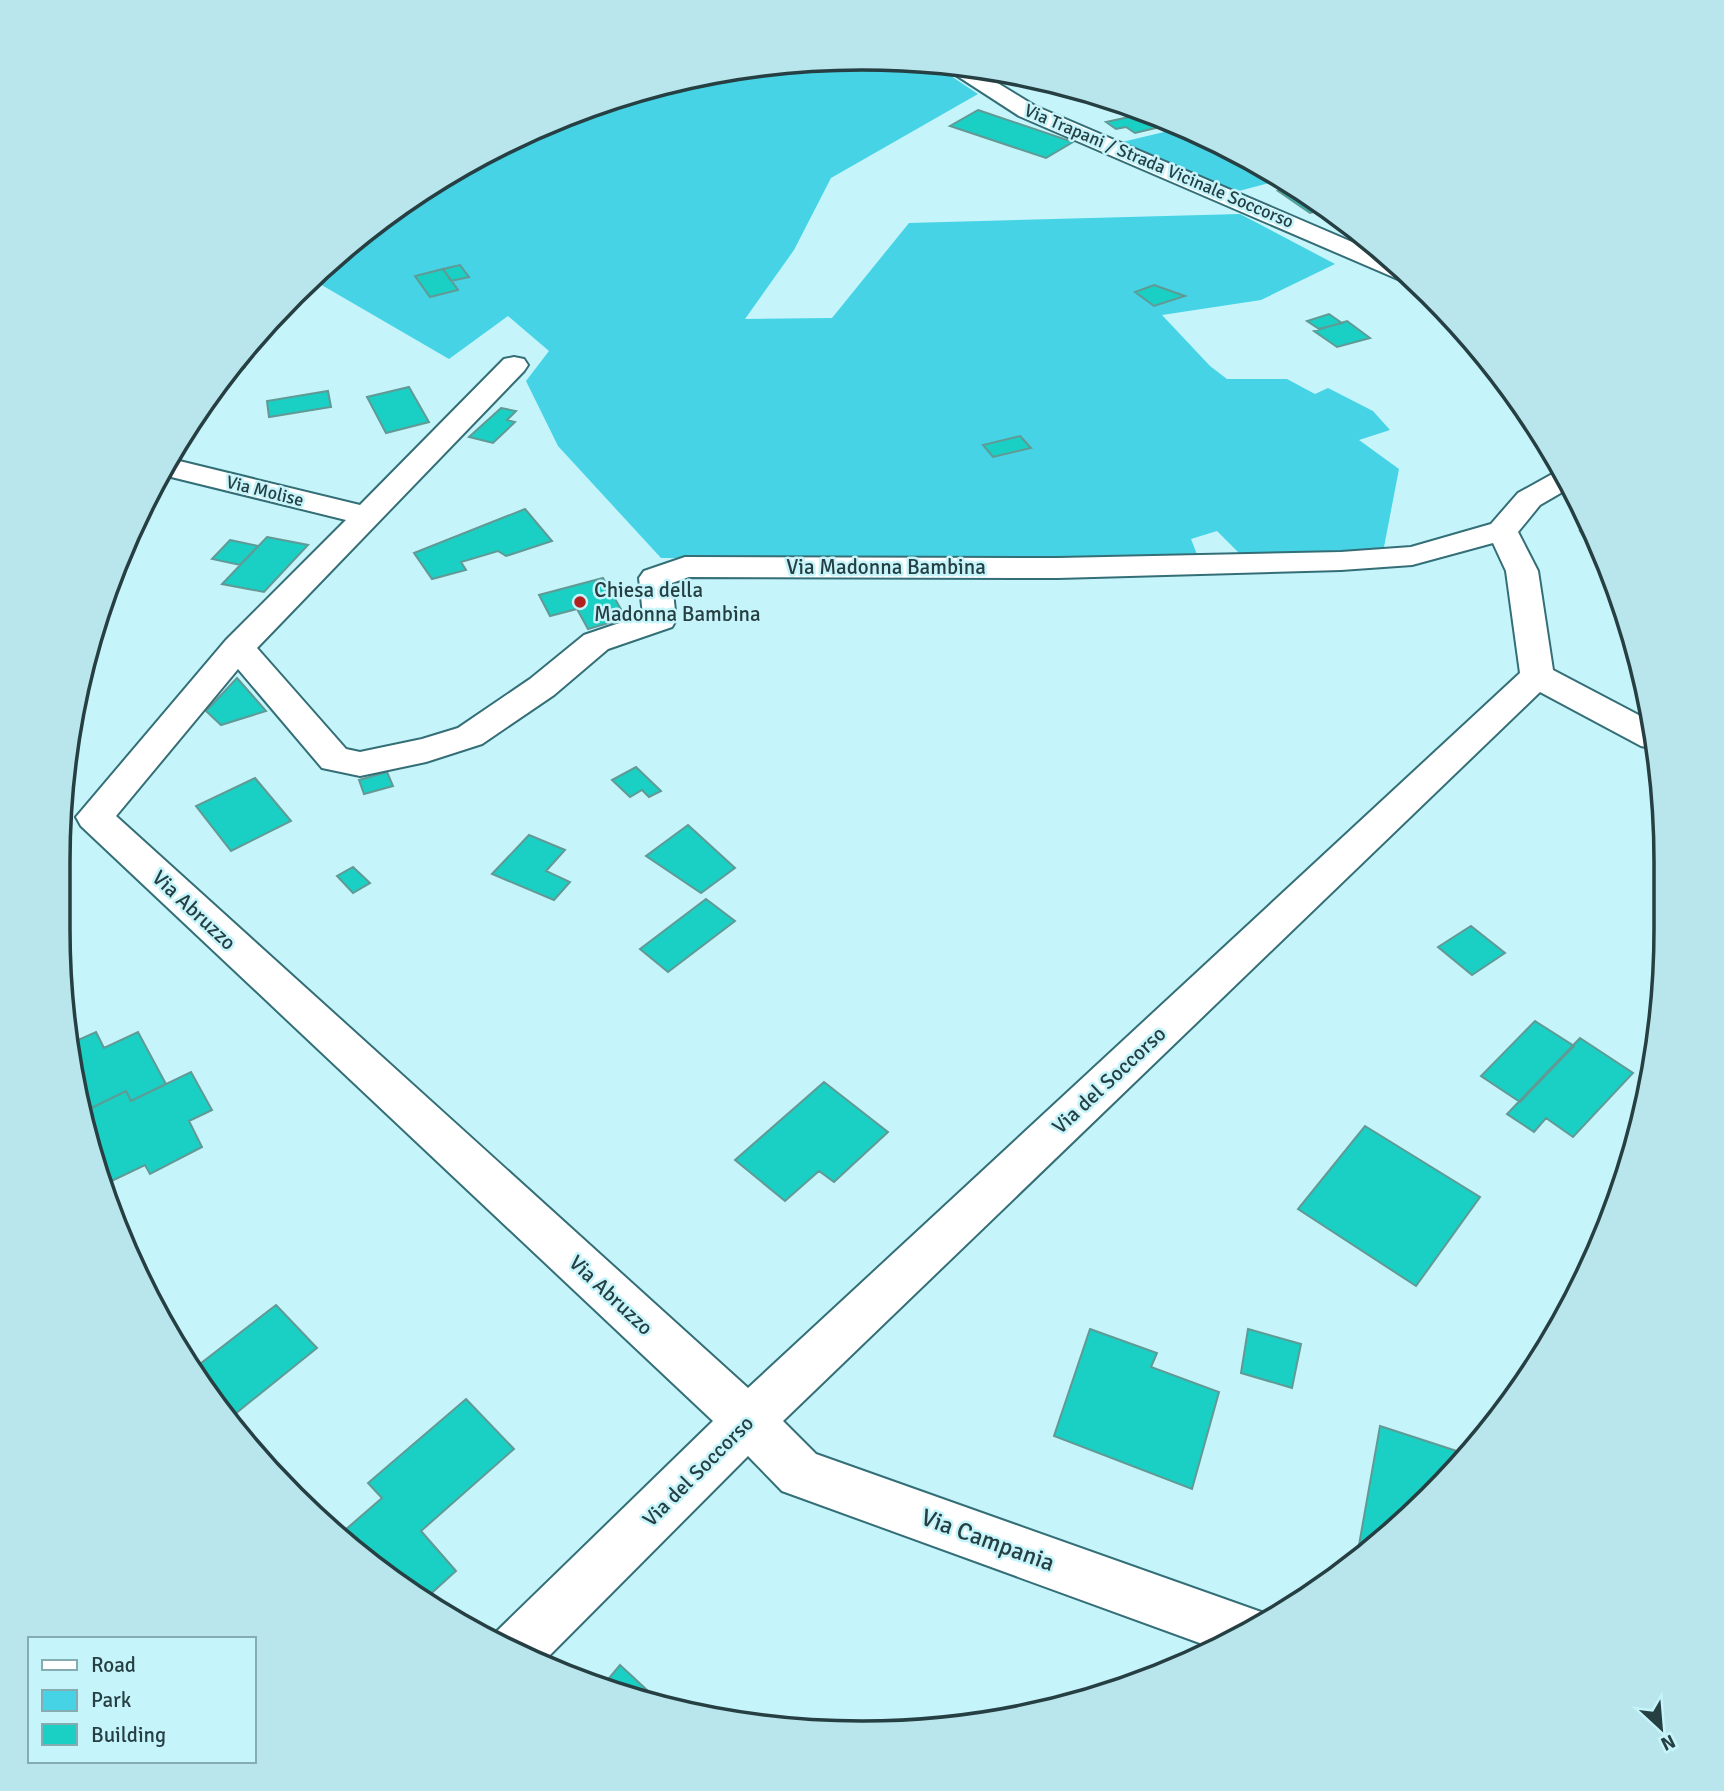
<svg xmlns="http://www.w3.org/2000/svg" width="1724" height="1791" font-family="Signika,sans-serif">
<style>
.green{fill:#46d3e5}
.building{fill:#1acfc4;stroke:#619a95;stroke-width:2}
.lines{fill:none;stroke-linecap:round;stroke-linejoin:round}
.street-casing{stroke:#346e76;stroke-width:4}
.street{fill:#fff;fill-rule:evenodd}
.poi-dot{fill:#b1211e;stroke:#c5f4fb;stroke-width:2.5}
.labels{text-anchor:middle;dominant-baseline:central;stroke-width:5;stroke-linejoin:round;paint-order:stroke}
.far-street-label{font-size:18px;fill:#263f42;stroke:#c5f4fb}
.street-label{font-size:21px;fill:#263f42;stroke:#c5f4fb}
.poi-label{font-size:21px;fill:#263f42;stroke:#c5f4fb;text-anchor:start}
.near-street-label{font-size:24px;fill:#263f42;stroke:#c5f4fb}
.rim{fill:none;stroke:#263f42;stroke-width:3.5}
</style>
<rect width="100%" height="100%" fill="#c5f4fb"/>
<path class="green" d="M 809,60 L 933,64 L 978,94 L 831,178 L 794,250 L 745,319 L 832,318 L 909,223 L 1240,214 L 1335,264 L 1261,300 L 1162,315 L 1210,366 L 1227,379 L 1287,379 L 1315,394 L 1328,388 L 1373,411 L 1390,430 L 1359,440 L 1399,469 L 1384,547 L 1342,555 L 1242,556 L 1217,531 L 1191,539 L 1198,557 L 1064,560 L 661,558 L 558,446 L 526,381 L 549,351 L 508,316 L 449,359 L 313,280 L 372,224 L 506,141 L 653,85 Z
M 1181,128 L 1264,165 L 1284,179 L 1235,192 L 1122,142 Z"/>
<path class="building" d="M 978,110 L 1073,142 L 1046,158 L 950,126 Z
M 1147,113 L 1163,120 L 1153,122 L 1160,127 L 1135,133 L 1126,127 L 1116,129 L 1106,122 Z
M 1294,187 L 1325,209 L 1310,213 L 1278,191 Z
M 460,265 L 469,277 L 451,281 L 443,269 Z
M 443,269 L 458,290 L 430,297 L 415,276 Z
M 1154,285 L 1185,296 L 1154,306 L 1135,292 Z
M 1329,314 L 1342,323 L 1319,329 L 1307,321 Z
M 1347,321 L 1370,338 L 1337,347 L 1314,331 Z
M 233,365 L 244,368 L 216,390 Z
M 409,387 L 429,422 L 386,433 L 367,397 Z
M 328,391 L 331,407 L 269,417 L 267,401 Z
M 501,408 L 516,411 L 507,420 L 515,422 L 493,443 L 469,437 Z
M 1020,436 L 1031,448 L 993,457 L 983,445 Z
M 525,509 L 552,541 L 506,556 L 498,551 L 461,562 L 466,570 L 432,579 L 414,553 Z
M 1580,531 L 1593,531 L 1605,563 L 1599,564 Z
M 267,537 L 308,545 L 264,592 L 222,584 Z
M 230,540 L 258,546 L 240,565 L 212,559 Z
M 603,578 L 626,618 L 588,629 L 577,609 L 550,616 L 539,595 Z
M 237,678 L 266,711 L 221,725 L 206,711 Z
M 636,767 L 661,791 L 649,797 L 642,790 L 630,797 L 612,780 Z
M 387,772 L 393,786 L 364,794 L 359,780 Z
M 255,778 L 291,821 L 231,851 L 196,806 Z
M 688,825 L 735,868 L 701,893 L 646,856 Z
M 529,835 L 565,850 L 546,871 L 570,882 L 554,900 L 492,874 Z
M 353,867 L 370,883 L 353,893 L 337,876 Z
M 706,899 L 735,921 L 668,972 L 640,949 Z
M 1471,926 L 1505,953 L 1472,975 L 1438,947 Z
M 1535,1021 L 1574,1046 L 1520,1102 L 1481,1076 Z
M 96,1032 L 104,1048 L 138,1032 L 166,1084 L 131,1101 L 126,1091 L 81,1113 L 73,1086 L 69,1044 Z
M 1580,1038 L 1633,1073 L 1573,1137 L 1546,1118 L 1534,1132 L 1507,1114 Z
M 191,1072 L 212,1110 L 189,1121 L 202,1147 L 150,1174 L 145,1165 L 103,1185 L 92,1147 L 100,1143 L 85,1111 L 126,1091 L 131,1101 Z
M 824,1082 L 888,1132 L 834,1182 L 819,1171 L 785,1201 L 735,1160 Z
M 1365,1126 L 1480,1197 L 1416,1286 L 1298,1209 Z
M 276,1305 L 317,1348 L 230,1418 L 191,1371 Z
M 1090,1329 L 1157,1353 L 1151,1367 L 1219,1392 L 1192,1489 L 1054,1436 Z
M 1248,1329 L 1301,1344 L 1292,1388 L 1241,1373 Z
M 466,1399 L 514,1449 L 421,1531 L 456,1571 L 424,1600 L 337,1537 L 382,1498 L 368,1483 Z
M 1380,1426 L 1466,1454 L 1392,1534 L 1369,1549 L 1359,1545 Z
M 620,1665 L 662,1704 L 600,1689 Z"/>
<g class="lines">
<defs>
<path id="street" d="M 942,64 L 968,65 L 1035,106 L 1394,260 L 1415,281 L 1400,280 L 1019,116 L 945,68 Z
M 514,357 L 524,359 L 528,365 L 524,371 L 257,648 L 346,749 L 360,752 L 422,739 L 458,728 L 530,679 L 584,635 L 643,615 L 639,578 L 644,571 L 685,557 L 1058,558 L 1341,552 L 1411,547 L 1491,524 L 1518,493 L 1556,472 L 1561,470 L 1571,487 L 1540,505 L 1518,532 L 1538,571 L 1553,670 L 1650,721 L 1655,749 L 1641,746 L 1540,692 L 783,1421 L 816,1454 L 1264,1613 L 1266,1618 L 1219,1650 L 782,1491 L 748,1456 L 542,1663 L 492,1640 L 496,1632 L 713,1421 L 81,826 L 76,817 L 226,640 L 346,520 L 159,474 L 167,458 L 360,505 L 504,359 ZM 1493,543 L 1506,571 L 1520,673 L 748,1388 L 116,816 L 238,669 L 322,768 L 360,776 L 426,762 L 482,744 L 554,695 L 608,649 L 672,627 L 676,620 L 672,583 L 689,577 L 1058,578 L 1341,570 L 1412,565 Z"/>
</defs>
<use href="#street" class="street-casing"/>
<use href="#street" class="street"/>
</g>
<circle class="poi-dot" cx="580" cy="602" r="7"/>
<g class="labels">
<g class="far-street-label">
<text transform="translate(1159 166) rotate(23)">Via Trapani / Strada Vicinale Soccorso</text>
<text transform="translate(265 491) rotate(14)">Via Molise</text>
</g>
<g class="street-label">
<text x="886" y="567">Via Madonna Bambina</text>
<text transform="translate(194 910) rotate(43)">Via Abruzzo</text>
<text transform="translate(1109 1080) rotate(-43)">Via del Soccorso</text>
<text transform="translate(611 1295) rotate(43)">Via Abruzzo</text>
<text transform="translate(698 1471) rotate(-45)">Via del Soccorso</text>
</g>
<g class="poi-label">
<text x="594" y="590">Chiesa della<tspan x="594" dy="24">Madonna Bambina</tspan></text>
</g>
<g class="near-street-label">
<text transform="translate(988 1540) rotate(20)">Via Campania</text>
</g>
</g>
<path d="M0 0H1724V1791H0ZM862 70H862A792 792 0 0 1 1654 862V929A792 792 0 0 1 862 1721H862A792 792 0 0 1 70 929V862A792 792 0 0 1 862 70Z" fill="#b8e6ec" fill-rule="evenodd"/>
<path class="rim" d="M862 70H862A792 792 0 0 1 1654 862V929A792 792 0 0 1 862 1721H862A792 792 0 0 1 70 929V862A792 792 0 0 1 862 70Z"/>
<rect x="28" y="1637" width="228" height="126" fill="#c5f4fb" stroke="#85acb1" stroke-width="2"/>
<rect x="42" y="1660" width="35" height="10" fill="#ffffff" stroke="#85acb1" stroke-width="2"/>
<text x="91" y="1672" font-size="21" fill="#263f42">Road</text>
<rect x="42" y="1690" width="35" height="21" fill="#46d3e5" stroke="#85acb1" stroke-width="2"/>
<text x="91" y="1707" font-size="21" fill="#263f42">Park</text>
<rect x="42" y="1724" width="35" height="21" fill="#1acfc4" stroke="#85acb1" stroke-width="2"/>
<text x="91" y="1742" font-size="21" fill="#263f42">Building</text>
<g transform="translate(1661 1728) rotate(154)" stroke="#c5f4fb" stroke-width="5" paint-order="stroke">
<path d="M0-5L12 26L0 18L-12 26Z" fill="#263f42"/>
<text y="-10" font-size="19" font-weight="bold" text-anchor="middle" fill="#263f42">N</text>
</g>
</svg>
